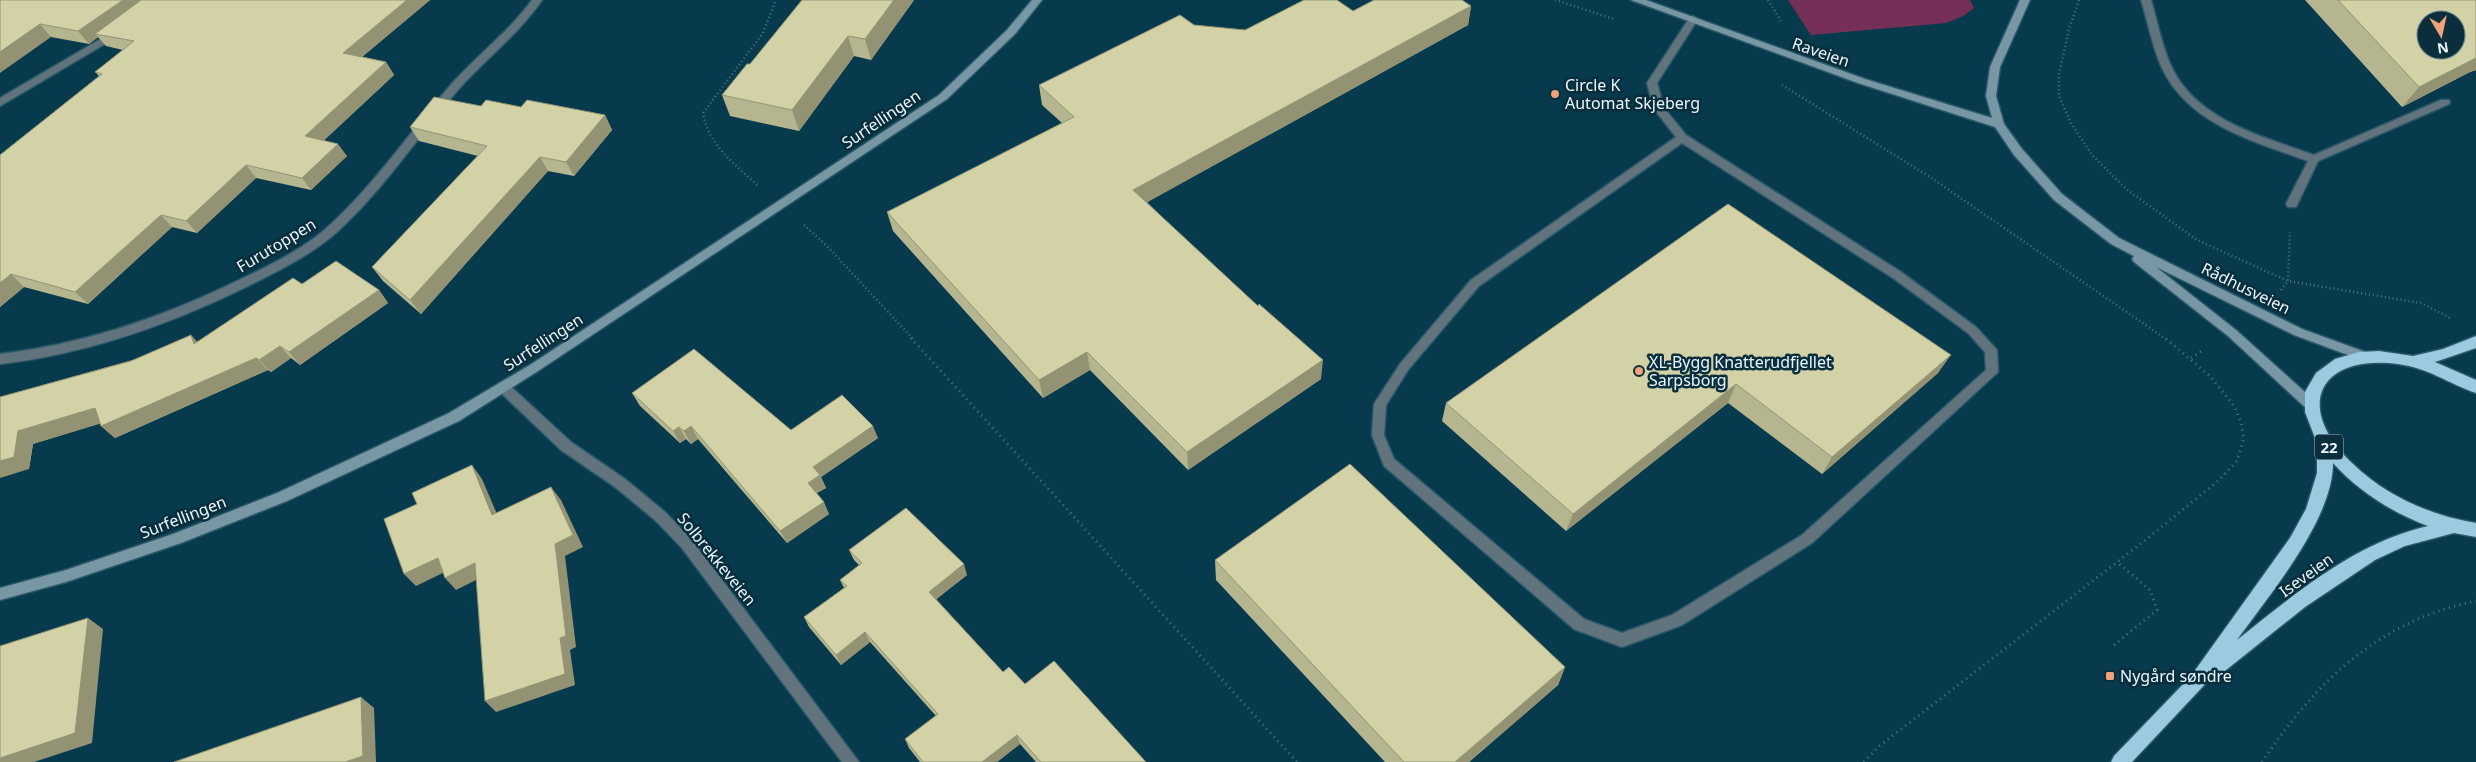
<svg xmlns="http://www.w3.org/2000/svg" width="2476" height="762" font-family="'Noto Sans',sans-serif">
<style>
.green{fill:#763057}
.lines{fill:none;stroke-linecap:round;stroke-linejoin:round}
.lane-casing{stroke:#2a5868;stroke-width:3}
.street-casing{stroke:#2a5868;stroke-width:3}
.secondary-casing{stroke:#2a5868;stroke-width:3}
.highway-casing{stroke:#2a5868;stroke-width:3}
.path-far1{stroke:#4c7583;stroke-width:2.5;stroke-dasharray:1 3;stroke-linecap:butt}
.path{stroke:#4c7583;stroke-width:3;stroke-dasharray:1 4.5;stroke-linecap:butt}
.lane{fill:#61747d;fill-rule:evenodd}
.street{fill:#61747d;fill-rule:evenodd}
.secondary{fill:#7897a5;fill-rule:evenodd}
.highway{fill:#9bcbe1;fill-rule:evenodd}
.wall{fill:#b5b58f}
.shaded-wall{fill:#939374}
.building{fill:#d2d2a6;stroke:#939374;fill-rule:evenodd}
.poi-dot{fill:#f0a27a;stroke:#0a2e3c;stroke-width:2}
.labels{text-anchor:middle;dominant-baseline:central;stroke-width:5;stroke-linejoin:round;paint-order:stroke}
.shield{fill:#0a2e3c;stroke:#a6bbc4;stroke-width:1}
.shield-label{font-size:15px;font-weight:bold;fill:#e9f8fe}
.street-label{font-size:16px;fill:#e9f8fe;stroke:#0a2e3c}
.poi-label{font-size:16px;fill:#e9f8fe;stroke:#0a2e3c;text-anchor:start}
</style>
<rect width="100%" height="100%" fill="#063a4c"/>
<path class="green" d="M 1788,0 L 1970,0 L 1974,8 L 1963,16 L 1946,23 L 1811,35 Z"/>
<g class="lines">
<defs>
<path id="lane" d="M 2141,0 L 2151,0 C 2158,23 2162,48 2173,70 C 2199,121 2264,137 2314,155 L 2441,100 L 2449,100 L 2450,102 L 2449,104 L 2318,161 L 2296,207 L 2288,207 L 2286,204 L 2308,161 C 2253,141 2187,124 2161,66 C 2152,45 2148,22 2141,0 Z
M 1693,16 L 1698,19 L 1657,83 L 1664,108 L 1686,135 L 1901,272 L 1976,327 L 1997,350 L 1998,372 L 1812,543 L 1682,625 L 1622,647 L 1574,629 L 1384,466 L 1372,435 L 1374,404 L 1400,364 L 1471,280 L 1676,137 L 1654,109 L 1647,83 L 1690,17 ZM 1682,143 L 1893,278 L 1968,333 L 1985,352 L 1986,370 L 1802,535 L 1672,615 L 1622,633 L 1584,619 L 1394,459 L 1384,435 L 1386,405 L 1408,370 L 1479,286 Z"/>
<path id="street" d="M 532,0 L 542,0 C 518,35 484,60 457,91 C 417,138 383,190 337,232 C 310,256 276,272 244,288 C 166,326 86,354 0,364 L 0,354 C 84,344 161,318 237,281 C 269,266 304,249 330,225 C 375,184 409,133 449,87 C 475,57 508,33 532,0 Z
M 116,30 L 121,33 L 120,35 L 0,106 L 0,98 Z
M 503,382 L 507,383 L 571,442 L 625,479 L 665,512 L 692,540 L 859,762 L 842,762 L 682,548 L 655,520 L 615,487 L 561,450 L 499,391 L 497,387 L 499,383 Z"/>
<path id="secondary" d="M 1032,0 L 1042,0 L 1015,34 L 947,99 L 538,371 L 459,421 L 287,501 L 181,543 L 66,582 L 0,600 L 0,588 L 66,570 L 173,534 L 277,493 L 449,413 L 530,365 L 939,95 L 1007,30 Z
M 1631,0 L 1646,0 L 1865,79 L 1992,118 L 1986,96 L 1990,67 L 2020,0 L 2030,0 L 2000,67 L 1996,96 L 2004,124 L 2022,149 L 2062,194 L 2119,238 L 2302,329 L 2371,354 L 2373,357 L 2371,360 L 2367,362 L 2294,335 L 2156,267 L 2236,330 L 2316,402 L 2318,406 L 2316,410 L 2308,410 L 2228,336 L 2134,262 L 2132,259 L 2134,256 L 2111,244 L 2054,200 L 2014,155 L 1995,127 L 1858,83 Z"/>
<path id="highway" d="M 2476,336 L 2476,348 L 2435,362 L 2476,380 L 2476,393 C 2449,384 2429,368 2398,364 C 2317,354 2294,408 2352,463 C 2386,496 2429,515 2476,523 L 2476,537 L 2454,533 L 2405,546 L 2375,560 L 2305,607 L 2216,678 L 2209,680 L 2132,762 L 2111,762 L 2114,756 L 2191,676 L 2290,538 L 2306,509 L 2317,473 L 2317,443 L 2305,412 L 2305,392 L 2316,373 L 2335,359 L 2359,352 L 2379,351 L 2413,356 L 2443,349 ZM 2333,463 C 2358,491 2393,513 2428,526 C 2354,543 2295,594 2237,640 C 2269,595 2333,520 2333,463 Z"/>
</defs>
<use href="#lane" class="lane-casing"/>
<use href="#street" class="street-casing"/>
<use href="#secondary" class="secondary-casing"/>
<use href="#highway" class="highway-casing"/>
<path class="path-far1" d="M 1555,0 L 1614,19
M 1768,0 L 1781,21
M 2079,0 L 2069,29 L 2059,74 L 2059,96 L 2071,123 L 2092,155 L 2126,189 L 2197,240 L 2288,281 L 2421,303 L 2450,318
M 1782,85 L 1930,177 L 2166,339
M 757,185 C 735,164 708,145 703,113 L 763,33 L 776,0
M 804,225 L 827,246 L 913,339
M 2281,290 L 2288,281 L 2290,232"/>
<path class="path" d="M 911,338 L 1297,762
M 2191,358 L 2203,350
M 2114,645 L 2157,610 L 2150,590 L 2117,562
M 1864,762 L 1878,747 L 2143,542 L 2218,481 L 2237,461 L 2244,438 L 2241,422 L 2234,406 L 2210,376 L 2165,338
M 2262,762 C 2316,682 2378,621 2476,601"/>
<use href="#lane" class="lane"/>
<use href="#street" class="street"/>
<use href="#secondary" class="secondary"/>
<use href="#highway" class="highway"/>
</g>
<path class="wall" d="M 0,0 L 430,0 L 362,57 L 386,62 L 394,75 L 324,140 L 347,156 L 311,190 L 256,178 L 197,233 L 172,227 L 88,304 L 24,287 L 0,307 L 0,155 L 99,76 L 95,72 L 123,50 L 106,46 L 98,37 L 89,44 L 51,37 Z
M 914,0 L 871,60 L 854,56 L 799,131 L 730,116 L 722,95 L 750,64 Z
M 2305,0 L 2476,0 L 2476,70 L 2470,72 L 2402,107 Z
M 1471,6 L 1468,25 L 1147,202 L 1321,379 L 1188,470 L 1090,370 L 1043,398 L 893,231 L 887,212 L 1062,123 L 1042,105 L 1039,85 L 1194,25 L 1245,30 L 1353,11 Z
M 481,106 L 521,107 L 605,115 L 612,130 L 574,176 L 548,171 L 421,314 L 383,281 L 372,267 L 478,156 L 419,141 L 410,127 Z
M 1728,204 L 1938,373 L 1822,474 L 1728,403 L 1566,531 L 1442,421 L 1446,403 Z
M 302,284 L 379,290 L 388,303 L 300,365 L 291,358 L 271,372 L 268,370 L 115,438 L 101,426 L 100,423 L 33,444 L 29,469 L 0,397 L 197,342 Z
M 632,393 L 791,430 L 878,438 L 821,477 L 826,488 L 817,493 L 829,514 L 787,543 L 698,439 L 691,444 L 686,439 L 680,443 L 640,406 Z
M 849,550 L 967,575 L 936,599 L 1003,672 L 1025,684 L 1146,762 L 1036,762 L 1020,744 L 997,762 L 920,762 L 909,748 L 905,739 L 936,716 L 870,642 L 841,665 L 809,627 L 804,617 L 844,588 L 840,580 L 859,565 L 854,560 Z
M 1215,560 L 1565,667 L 1558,685 L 1469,762 L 1385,762 L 1216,580 Z"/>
<path class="shaded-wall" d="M 123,0 L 152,0 L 95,34 L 98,37 L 89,44 L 78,31 Z
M 407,0 L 430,0 L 352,65 L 343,53 Z
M 894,0 L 914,0 L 871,60 L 865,39 Z
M 1471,6 L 1468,25 L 1135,209 L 1133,190 Z
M 40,24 L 51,37 L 0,73 L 0,52 Z
M 848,36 L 854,56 L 799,131 L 792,110 Z
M 2476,58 L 2476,70 L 2470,72 L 2402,107 L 2419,87 Z
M 386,62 L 394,75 L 315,149 L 305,136 Z
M 605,115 L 612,130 L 574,176 L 566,162 Z
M 338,144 L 347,156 L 311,190 L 302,178 Z
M 540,157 L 548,171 L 421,314 L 410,300 Z
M 246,165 L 256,178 L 197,233 L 186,221 Z
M 161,215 L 172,227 L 88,304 L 75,292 Z
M 11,274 L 24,287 L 0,307 L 0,283 Z
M 379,290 L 388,303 L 300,365 L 289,352 Z
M 191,335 L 203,348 L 194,344 Z
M 280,346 L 291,358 L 271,372 L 259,360 Z
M 1087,352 L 1090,370 L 1043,398 L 1039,380 Z
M 1951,355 L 1938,373 L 1822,474 L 1832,457 Z
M 256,358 L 268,370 L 115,438 L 101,426 Z
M 1323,360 L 1321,379 L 1188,470 L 1187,452 Z
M 1736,384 L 1728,403 L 1566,531 L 1573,514 Z
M 95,408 L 109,421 L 33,444 L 29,469 L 0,478 L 0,461 L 18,431 Z
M 691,426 L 698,439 L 691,444 L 684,431 Z
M 873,426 L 878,438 L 821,477 L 826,488 L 813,495 L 808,483 L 813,467 Z
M 679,427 L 686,439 L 680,443 L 673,431 Z
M 472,465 L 482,479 L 503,528 L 492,515 Z
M 551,487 L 561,500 L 583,547 L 565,556 L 576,647 L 570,650 L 575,685 L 496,712 L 485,701 L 560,638 Z
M 824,502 L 829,514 L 787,543 L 780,531 Z
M 438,558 L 449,570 L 416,586 L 404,574 Z
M 475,563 L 486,575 L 456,590 L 445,578 Z
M 964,564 L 967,575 L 933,602 L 929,592 Z
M 88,618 L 103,629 L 92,743 L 34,762 L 0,762 L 0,758 Z
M 865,632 L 870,642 L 841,665 L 836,655 Z
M 1565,667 L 1558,685 L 1469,762 L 1455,762 Z
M 361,697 L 374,708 L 376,762 L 345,762 Z
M 1017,735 L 1020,744 L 997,762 L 982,762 Z"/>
<path class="building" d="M 0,0 L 123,0 L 78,31 L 40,24 L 0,52 Z
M 141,0 L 407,0 L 343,53 L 386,62 L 305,136 L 338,144 L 302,178 L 246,165 L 186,221 L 161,215 L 75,292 L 11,274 L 0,283 L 0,155 L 102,74 L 95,72 L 134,41 L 95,34 Z
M 802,0 L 894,0 L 865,39 L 848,36 L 792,110 L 722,95 L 747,64 L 750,64 Z
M 1304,0 L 1337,0 L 1353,11 L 1374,0 L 1462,0 L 1471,6 L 1133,190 L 1258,306 L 1259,304 L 1323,360 L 1187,452 L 1087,352 L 1039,380 L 887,212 L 1074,117 L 1039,85 L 1180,15 L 1194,25 L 1245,30 Z
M 2338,0 L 2476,0 L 2476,58 L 2419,87 ZM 2426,20 L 2456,20 L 2456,50 L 2426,50 Z
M 434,97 L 481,106 L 486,100 L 521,107 L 527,100 L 605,115 L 566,162 L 540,157 L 410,300 L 372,267 L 487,146 L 410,127 Z
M 1728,204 L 1951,355 L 1832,457 L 1736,384 L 1573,514 L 1446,403 Z
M 336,261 L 379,290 L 289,352 L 280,346 L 259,360 L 256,358 L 101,426 L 95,408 L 18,431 L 14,457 L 0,461 L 0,397 L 131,361 L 191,335 L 194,344 L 293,278 L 302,284 Z
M 694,349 L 791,430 L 842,395 L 873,426 L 813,467 L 820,475 L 808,483 L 824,502 L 780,531 L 691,426 L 684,431 L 679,427 L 673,431 L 632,393 Z
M 1350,464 L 1565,667 L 1455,762 L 1404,762 L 1215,560 Z
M 472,465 L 492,515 L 551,487 L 573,535 L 555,544 L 566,636 L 560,638 L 565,674 L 485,701 L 475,563 L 445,578 L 438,558 L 404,574 L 384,519 L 417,504 L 412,493 Z
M 906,508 L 964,564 L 929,592 L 1003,672 L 1009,667 L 1025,684 L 1054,661 L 1146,762 L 1041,762 L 1017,735 L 982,762 L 923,762 L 905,739 L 938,714 L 865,632 L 836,655 L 804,617 L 847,586 L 840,580 L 862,563 L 849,550 Z
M 88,618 L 75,733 L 0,758 L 0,646 Z
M 361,697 L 363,756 L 345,762 L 174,762 Z"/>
<g class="poi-dot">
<circle cx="1555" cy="94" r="5"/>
<circle cx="1639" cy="371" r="5"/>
<rect x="2105" y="671" width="10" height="10" rx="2.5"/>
</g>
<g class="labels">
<rect class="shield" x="2315" y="434.5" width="28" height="25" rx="4"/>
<g class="shield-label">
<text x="2329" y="447">22</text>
</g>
<g class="street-label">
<text transform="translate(1821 52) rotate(19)">Raveien</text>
<text transform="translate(881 119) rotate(-34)">Surfellingen</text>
<text transform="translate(276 245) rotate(-31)">Furutoppen</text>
<text transform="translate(2246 288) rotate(26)">Rådhusveien</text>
<text transform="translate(543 342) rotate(-33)">Surfellingen</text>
<text transform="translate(183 517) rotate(-21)">Surfellingen</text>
<text transform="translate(717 559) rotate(51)">Solbrekkeveien</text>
<text transform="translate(2306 575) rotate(-36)">Iseveien</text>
</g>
<g class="poi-label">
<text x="1565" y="85">Circle K<tspan x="1565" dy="18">Automat Skjeberg</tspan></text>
<text x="1649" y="362">XL-Bygg Knatterudfjellet<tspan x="1649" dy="18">Sarpsborg</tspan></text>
<text x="2120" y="676">Nygård søndre</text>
</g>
</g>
<g transform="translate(2441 35) rotate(171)"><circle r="24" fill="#0a2e3c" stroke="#637f8a"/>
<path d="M0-4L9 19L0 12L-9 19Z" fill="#f0a27a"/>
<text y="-8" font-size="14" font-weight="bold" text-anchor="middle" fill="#e9f8fe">N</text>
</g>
</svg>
